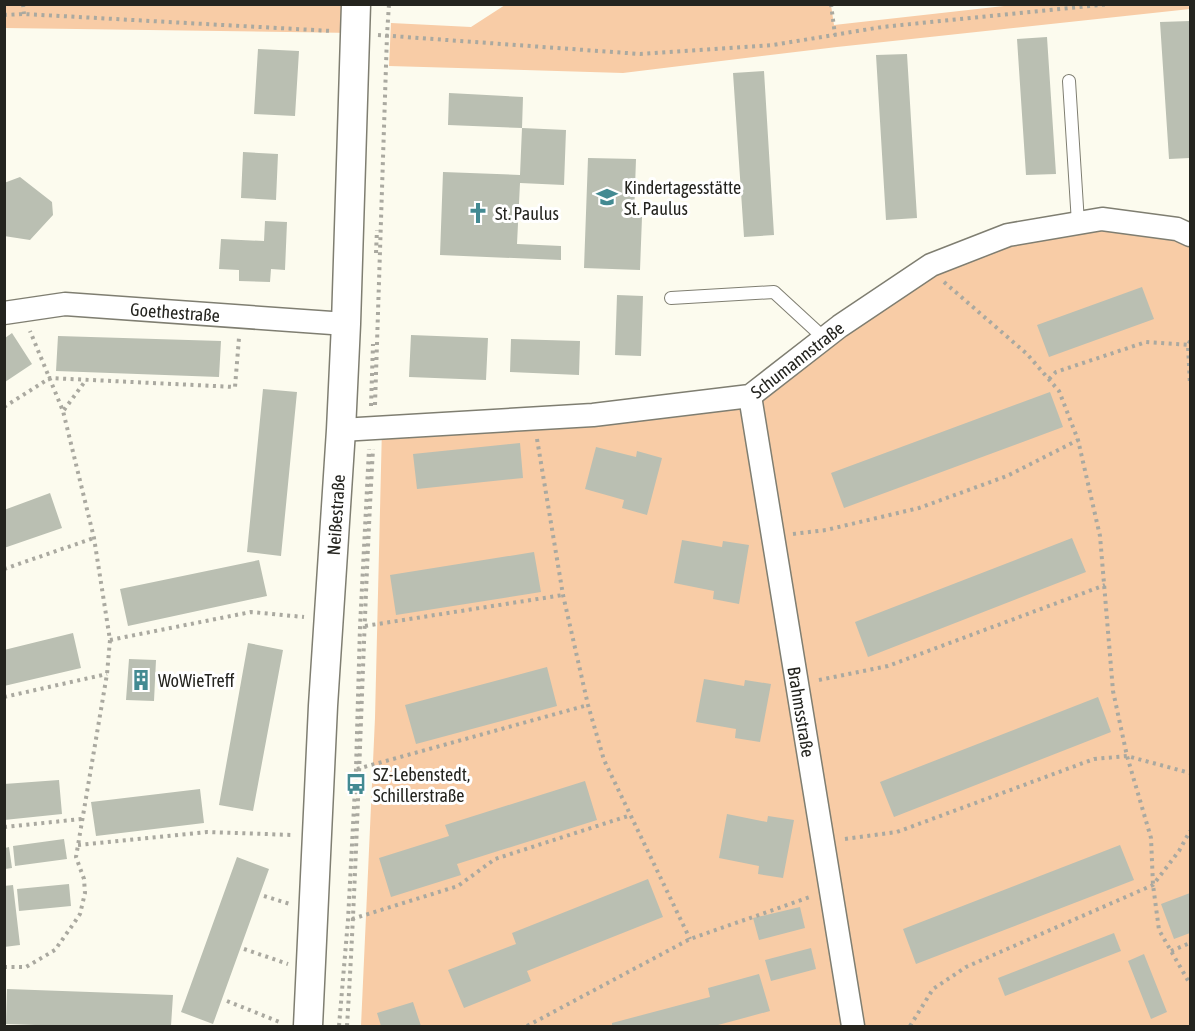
<svg xmlns="http://www.w3.org/2000/svg" width="1195" height="1031" font-family="'Asap Condensed',sans-serif">
<style>
.green{fill:#f8cca6}
.building{fill:#babfb2}
.lines{fill:none;stroke-linecap:round;stroke-linejoin:round}
.service-casing{stroke:#7f7e71;stroke-width:14}
.minor-casing{stroke:#7f7e71;stroke-width:25}
.tertiary-casing{stroke:#7f7e71;stroke-width:31}
.path{stroke:#aaa9a0;stroke-width:4;stroke-dasharray:3 4.5;stroke-linecap:butt}
.service{stroke:#fff;stroke-width:12}
.minor{stroke:#fff;stroke-width:22}
.tertiary{stroke:#fff;stroke-width:28}
.labels{text-anchor:middle;dominant-baseline:central;stroke-width:6;stroke-linejoin:round;paint-order:stroke}
.poi-label{font-size:18px;fill:#24241f;stroke:#fff;text-anchor:start}
.street-label{font-size:18px;fill:#24241f;stroke:#fff}
</style>
<rect width="100%" height="100%" fill="#fcfbee"/>
<path class="green" d="M 5,5 L 356,5 L 354,33 L 5,28 Z
M 505,5 L 831,5 L 834,25 L 1013,5 L 1190,4 L 1190,9 L 837,47 L 623,73 L 389,66 L 391,23 L 471,27 Z
M 1101,214 L 1190,237 L 1190,1026 L 361,1026 L 375,718 L 382,427 L 750,396 L 931,265 Z"/>
<path class="building" d="M 1190,21 L 1190,158 L 1169,159 L 1160,22 Z
M 1047,37 L 1056,174 L 1026,175 L 1017,39 Z
M 258,49 L 299,51 L 295,116 L 254,114 Z
M 907,54 L 917,218 L 886,220 L 876,55 Z
M 764,71 L 774,235 L 744,237 L 733,73 Z
M 449,93 L 523,97 L 522,128 L 448,125 Z
M 522,128 L 566,130 L 564,185 L 520,183 L 517,244 L 561,246 L 561,260 L 440,255 L 443,172 L 520,175 Z
M 243,152 L 278,154 L 276,200 L 241,198 Z
M 588,158 L 636,159 L 634,217 L 642,217 L 640,270 L 584,268 Z
M 20,177 L 52,202 L 53,215 L 30,240 L 4,236 L 4,183 Z
M 265,221 L 287,222 L 285,270 L 271,269 L 270,282 L 239,281 L 239,270 L 219,269 L 221,239 L 264,241 Z
M 1142,287 L 1154,319 L 1049,357 L 1037,325 Z
M 617,295 L 643,296 L 641,356 L 615,355 Z
M 12,333 L 32,364 L 5,382 L 5,338 Z
M 411,335 L 488,338 L 486,380 L 409,377 Z
M 58,336 L 221,341 L 219,377 L 56,371 Z
M 511,339 L 580,341 L 579,375 L 510,372 Z
M 263,389 L 297,392 L 281,556 L 247,552 Z
M 1050,392 L 1063,427 L 844,508 L 831,473 Z
M 520,443 L 523,478 L 417,489 L 413,454 Z
M 596,447 L 636,457 L 637,451 L 662,458 L 647,515 L 622,508 L 624,500 L 585,489 Z
M 50,493 L 62,528 L 4,548 L 4,510 Z
M 1072,538 L 1086,572 L 868,657 L 855,622 Z
M 682,540 L 722,547 L 723,541 L 749,545 L 739,604 L 713,599 L 714,591 L 674,583 Z
M 534,552 L 541,592 L 396,615 L 390,575 Z
M 259,560 L 267,596 L 128,626 L 120,589 Z
M 73,633 L 81,668 L 4,686 L 4,650 Z
M 248,643 L 283,650 L 253,811 L 219,805 Z
M 129,659 L 156,660 L 154,701 L 126,700 Z
M 547,667 L 557,706 L 416,744 L 405,705 Z
M 704,679 L 744,686 L 745,680 L 771,684 L 760,742 L 735,738 L 736,729 L 696,722 Z
M 1098,697 L 1111,732 L 894,817 L 880,782 Z
M 59,780 L 62,814 L 4,820 L 4,784 Z
M 585,781 L 597,820 L 457,864 L 461,875 L 391,897 L 379,858 L 449,836 L 445,825 Z
M 200,789 L 204,823 L 96,836 L 91,802 Z
M 727,814 L 767,822 L 768,816 L 794,820 L 783,878 L 758,874 L 759,866 L 719,858 Z
M 64,839 L 67,859 L 15,866 L 13,846 Z
M 1120,845 L 1134,880 L 916,964 L 903,929 Z
M 9,847 L 12,868 L 5,869 L 5,848 Z
M 237,857 L 269,869 L 213,1024 L 181,1012 Z
M 648,879 L 663,917 L 527,971 L 531,981 L 464,1008 L 448,970 L 516,944 L 512,933 Z
M 69,884 L 71,906 L 19,911 L 17,889 Z
M 13,885 L 20,945 L 4,947 L 4,886 Z
M 1190,893 L 1190,933 L 1174,939 L 1161,904 Z
M 800,907 L 805,928 L 759,940 L 753,918 Z
M 1114,933 L 1121,951 L 1005,996 L 998,978 Z
M 811,948 L 816,969 L 771,981 L 765,960 Z
M 1144,954 L 1167,1012 L 1151,1019 L 1128,961 Z
M 759,974 L 770,1011 L 718,1025 L 718,1026 L 612,1026 L 612,1023 L 710,997 L 708,988 Z
M 7,989 L 173,995 L 171,1026 L 64,1026 L 6,1024 Z
M 413,1002 L 421,1026 L 381,1026 L 377,1013 Z"/>
<g class="lines">
<defs>
<path id="service" d="M 1069,81 L 1078,223
M 671,298 L 774,292 L 824,338"/>
<g id="minor">
<path id="s1" d="M 4,313 L 65,304 L 346,324"/>
<path id="s2" d="M 750,396 L 853,1026"/>
<path id="s3" d="M 341,430 L 593,415 L 750,396 L 840,326 L 931,265 L 1008,235 L 1102,219 L 1177,229 L 1190,235"/>
</g>
<g id="tertiary">
<path id="s4" d="M 308,1026 L 323,706 L 341,430 L 346,324 L 356,4"/>
</g>
</defs>
<use href="#service" class="service-casing"/>
<use href="#minor" class="minor-casing"/>
<use href="#tertiary" class="tertiary-casing"/>
<path class="path" d="M 23,4 L 24,14
M 831,4 L 835,35
M 4,15 L 24,14 L 332,31
M 378,35 L 640,54 L 773,45 L 882,27 L 1109,4
M 376,253 L 377,230
M 944,282 L 1027,354 L 1059,391 L 1078,440 L 1100,536 L 1113,691 L 1127,756 L 1151,838 L 1153,885 L 1159,930 L 1190,984
M 1190,341 L 1188,345 L 1190,385
M 1049,379 L 1056,372 L 1146,342 L 1190,345
M 375,405 L 387,35 L 389,4
M 371,406 L 373,344
M 4,407 L 50,378 L 235,387 L 239,338
M 64,410 L 86,380
M 537,439 L 563,595 L 588,705 L 604,760 L 690,939
M 793,534 L 826,530 L 919,508 L 1007,476 L 1078,440
M 4,569 L 94,538
M 365,626 L 563,595
M 110,640 L 251,612 L 304,617
M 819,680 L 888,666 L 1105,585
M 4,697 L 107,674
M 357,769 L 588,705
M 4,827 L 82,819
M 845,839 L 897,832 L 1094,759 L 1127,756 L 1190,773
M 78,845 L 207,832 L 293,835
M 264,896 L 290,904
M 352,919 L 458,886 L 495,859 L 631,815
M 244,949 L 288,964
M 1171,951 L 1190,943
M 4,967 L 26,967 L 55,950 L 74,923 L 80,914 L 85,893 L 84,879 L 76,857 L 107,674 L 110,640 L 94,538 L 63,411 L 30,331
M 227,1001 L 282,1023
M 339,1026 L 348,920 L 356,769 L 360,627 L 369,449
M 347,1026 C 359,834 362,641 373,449
M 527,1026 L 690,939 L 810,897
M 910,1026 L 933,989 L 966,967 L 1153,885 L 1179,851 L 1190,831"/>
<use href="#service" class="service"/>
<use href="#minor" class="minor"/>
<use href="#tertiary" class="tertiary"/>
</g>
<defs>
<symbol id="school-bare" viewBox="-9 -9 18 18"><path d="M0-5L7-2L0 1L-7-2ZM-4 1L0 2.5L4 1V4Q0 6-4 4Z" fill="#438a92" stroke="#fff" stroke-width="2.5" paint-order="stroke"/></symbol>
<symbol id="church-bare" viewBox="-9 -9 18 18"><path d="M-1.2-6h2.4v3.5h3.3v2.4h-3.3V6h-2.4V-.1h-3.3v-2.4h3.3Z" fill="#438a92" stroke="#fff" stroke-width="2.5" paint-order="stroke"/></symbol>
<symbol id="building-bare" viewBox="-9 -9 18 18"><path d="M-4-6H4V6H1V3H-1V6H-4ZM-2.5-4.3h1.7v1.8h-1.7ZM.8-4.3h1.7v1.8H.8ZM-2.5-1h1.7V.8h-1.7ZM.8-1h1.7V.8H.8Z" fill="#438a92" stroke="#fff" stroke-width="2.5" paint-order="stroke"/></symbol>
<symbol id="bus-bare" viewBox="-9 -9 18 18"><path d="M-5-6H5V4H4V6H2V4H-2V6H-4V4H-5ZM-3.5-4V0h7V-4ZM-3.5 1.2v1.5H-2V1.2ZM2 1.2v1.5H3.5V1.2Z" fill="#438a92" stroke="#fff" stroke-width="2.5" paint-order="stroke"/></symbol>
</defs>
<g fill-rule="evenodd">
<use href="#school-bare" x="592" y="182" width="30" height="30"/>
<use href="#church-bare" x="463" y="198" width="30" height="30"/>
<use href="#building-bare" x="126" y="665" width="30" height="30"/>
<use href="#bus-bare" x="341" y="769" width="30" height="30"/>
</g>
<g class="labels">
<g class="poi-label">
<text x="624" y="187">Kindertagesstätte<tspan x="624" dy="21">St. Paulus</tspan></text>
<text x="495" y="213">St. Paulus</text>
<text x="158" y="680">WoWieTreff</text>
<text x="373" y="774">SZ-Lebenstedt,<tspan x="373" dy="21">Schillerstraße</tspan></text>
</g>
<g class="street-label">
<text stroke="none"><textPath href="#s1" startOffset="172">Goethestraße</textPath></text>
<text stroke="none"><textPath href="#s3" startOffset="470">Schumannstraße</textPath></text>
<text stroke="none"><textPath href="#s4" startOffset="512">Neißestraße</textPath></text>
<text stroke="none"><textPath href="#s2" startOffset="320">Brahmsstraße</textPath></text>
</g>
</g>
<rect width="1195" height="1031" fill="none" stroke="#24241f" stroke-width="12"/>
</svg>
